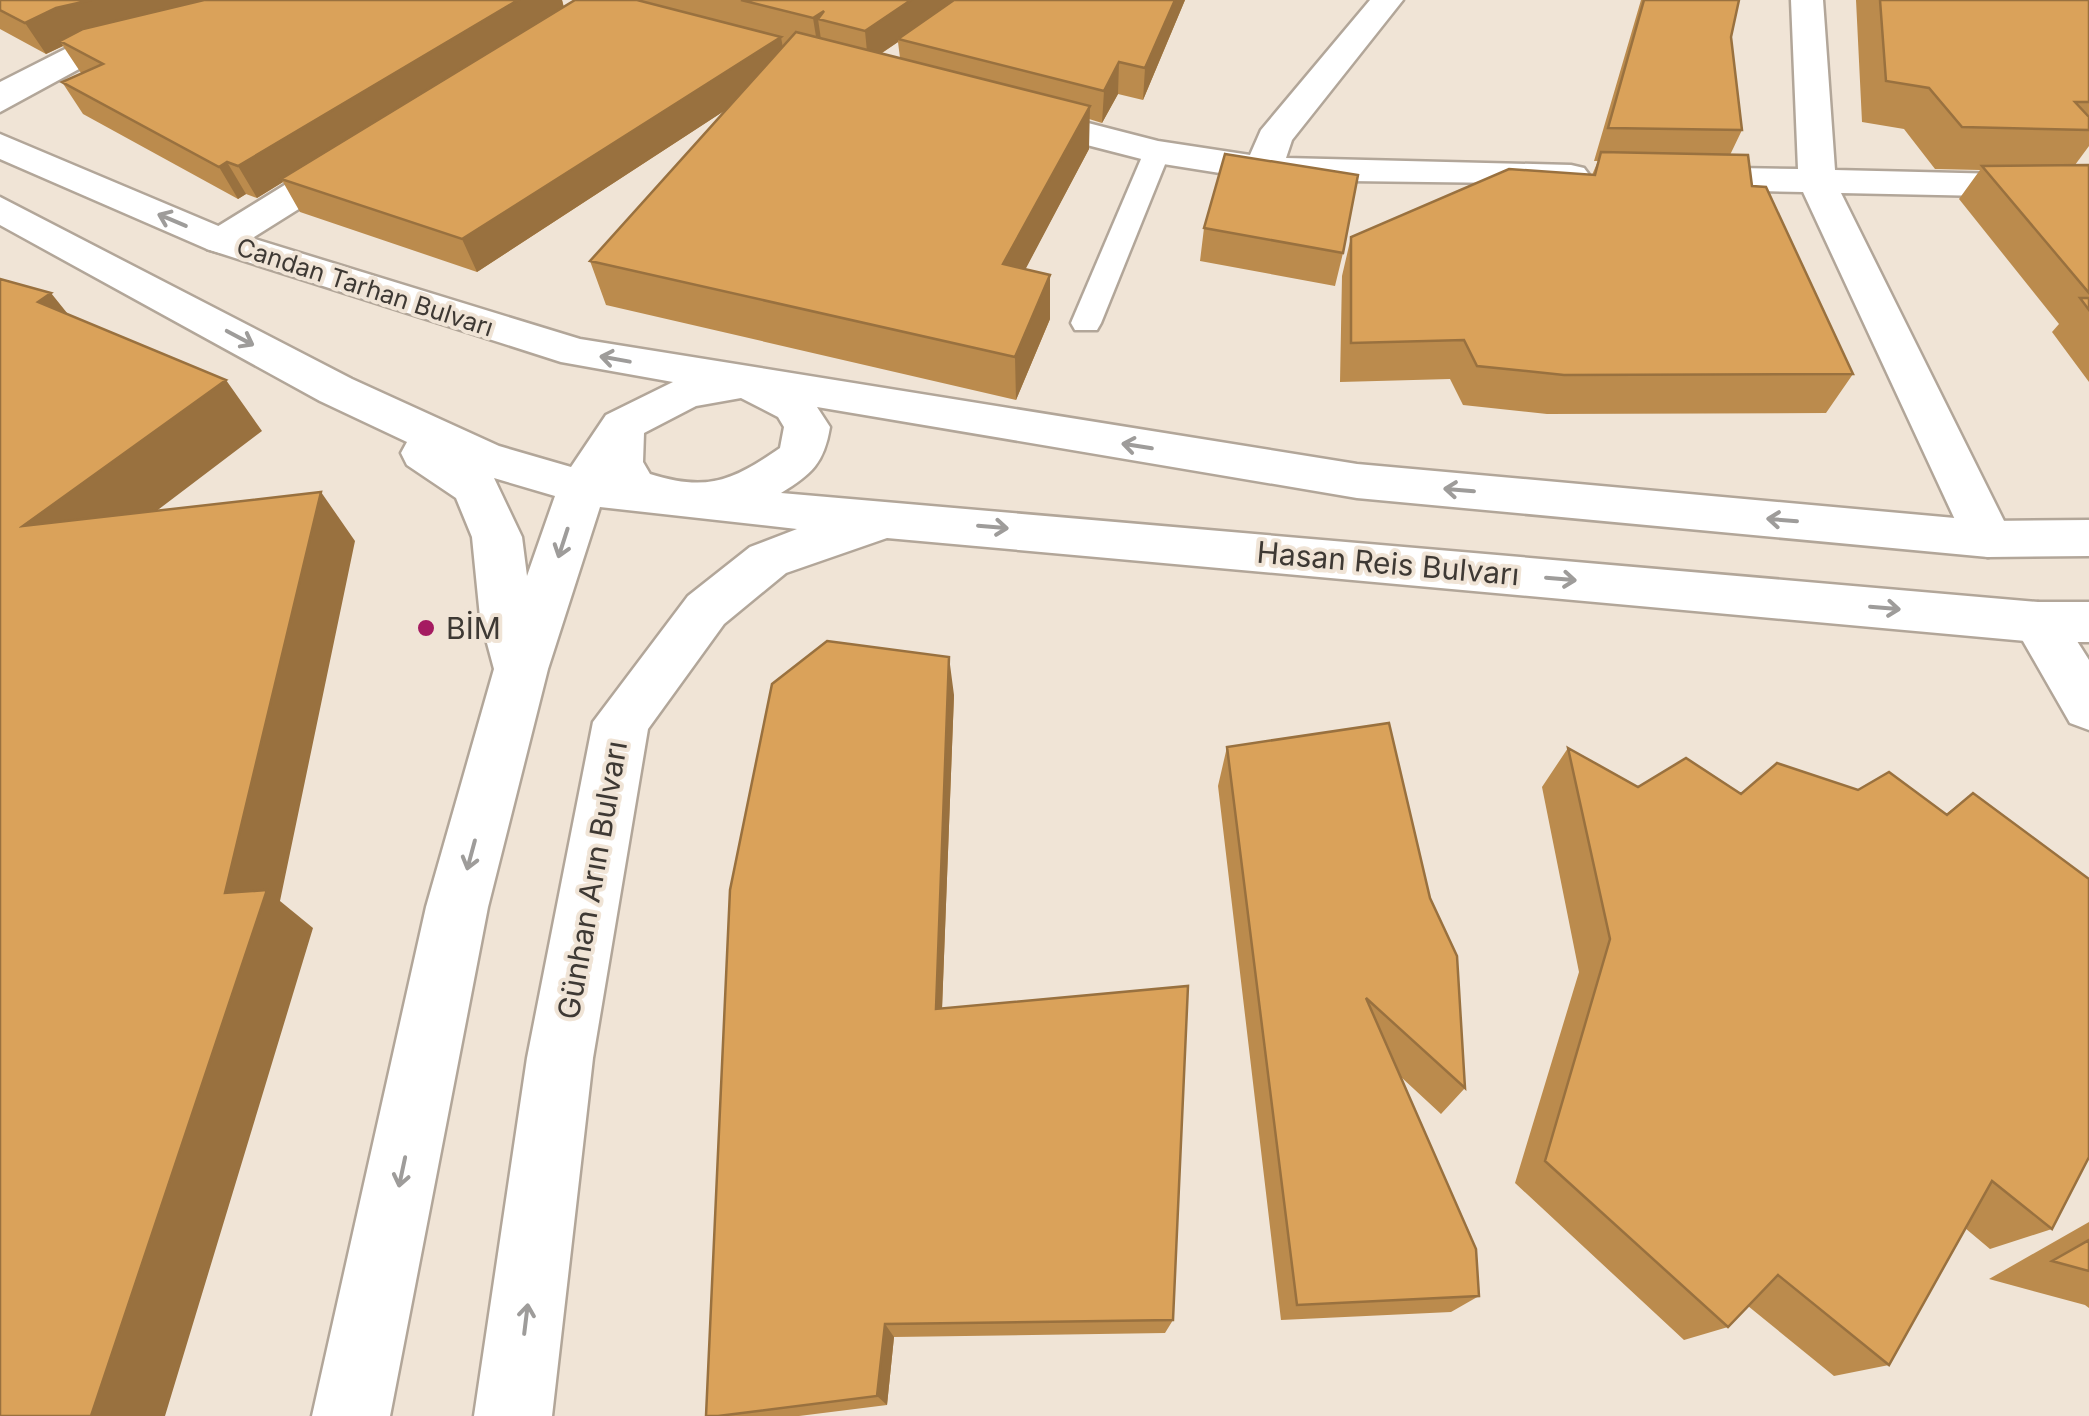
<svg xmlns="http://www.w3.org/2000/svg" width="2089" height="1416" font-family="Inter,sans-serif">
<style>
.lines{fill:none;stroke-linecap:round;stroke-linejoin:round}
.service-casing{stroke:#b2a699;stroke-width:5}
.minor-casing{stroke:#b2a699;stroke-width:5}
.secondary-casing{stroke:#b2a699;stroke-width:5}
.service{fill:#fff;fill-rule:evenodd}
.minor{fill:#fff;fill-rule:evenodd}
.secondary{fill:#fff;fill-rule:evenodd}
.wall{fill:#bb8b4d;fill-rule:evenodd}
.shaded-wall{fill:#99713f}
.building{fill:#daa25a;stroke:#99713f;stroke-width:2.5}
.oneway{stroke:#9e9c9a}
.poi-dot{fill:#a51b61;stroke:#f0e4d6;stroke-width:4}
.labels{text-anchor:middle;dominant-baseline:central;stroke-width:8;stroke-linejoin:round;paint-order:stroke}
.far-street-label{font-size:25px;fill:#3e3934;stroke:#f0e4d6}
.street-label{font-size:30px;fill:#3e3934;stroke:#f0e4d6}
.poi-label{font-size:30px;fill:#3e3934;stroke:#f0e4d6;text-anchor:start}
</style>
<rect width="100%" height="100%" fill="#f0e4d6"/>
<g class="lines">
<defs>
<path id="service" d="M 1157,144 L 1170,152 L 1101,323 L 1097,330 L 1075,330 L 1071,323 L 1144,152 Z"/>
<path id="minor" d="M 251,0 L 306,0 L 301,7 L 101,57 L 0,112 L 0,82 L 77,43 Z
M 1370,0 L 1403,0 L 1292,140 L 1286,158 L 1571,165 L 1584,168 L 1590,176 L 1584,184 L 1264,180 L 1157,163 L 1005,124 L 1000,116 L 1005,108 L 1018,105 L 1158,141 L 1250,155 L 1261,130 Z
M 1791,0 L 1823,0 L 1835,170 L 2089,176 L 2089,198 L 1841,193 L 2013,539 L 2006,552 L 1988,557 L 1970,552 L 1803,192 L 1677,189 L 1664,186 L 1658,178 L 1664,170 L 1677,167 L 1798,169 Z
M 356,146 L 369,149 L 375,157 L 369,165 L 235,249 L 221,253 L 207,249 L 201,241 L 207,233 L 343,149 Z
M 2038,602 L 2056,608 L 2089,660 L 2089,730 L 2070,723 L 2012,622 L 2020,608 Z"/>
<path id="secondary" d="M 0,134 L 235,233 L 580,339 L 1357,464 L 1988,521 L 2089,520 L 2089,556 L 1988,557 L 1357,498 L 817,407 L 830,427 C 824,463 812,474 781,493 L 2038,602 L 2089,602 L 2089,642 L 2038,642 L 887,538 L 786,573 L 724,624 L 648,729 L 593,1058 L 552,1416 L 474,1416 L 527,1058 L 593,722 L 688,596 L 750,547 L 797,529 L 600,507 L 548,669 L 488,907 L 390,1416 L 312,1416 L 426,907 L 494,669 L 480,617 L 472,537 L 456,498 L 407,465 L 401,453 L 407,442 L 320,401 L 0,225 L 0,197 L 352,379 L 499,446 L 571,467 L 606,415 L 673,382 L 561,362 L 207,249 L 0,159 ZM 741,398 L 778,417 L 784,427 L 780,448 C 732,481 707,492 650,474 L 643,462 L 644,433 L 696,406 ZM 494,478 L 555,496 L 527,576 L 522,537 Z"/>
</defs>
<use href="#service" class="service-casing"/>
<use href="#minor" class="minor-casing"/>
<use href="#secondary" class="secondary-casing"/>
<use href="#service" class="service"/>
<use href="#minor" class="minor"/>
<use href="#secondary" class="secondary"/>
</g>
<path class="wall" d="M 0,0 L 562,0 L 564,7 L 575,0 L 1185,0 L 1143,100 L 1118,94 L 1102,123 L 1089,119 L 1089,149 L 1025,269 L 1050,319 L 1016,400 L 606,305 L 590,261 L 727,109 L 477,272 L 300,212 L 283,182 L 257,198 L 246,194 L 238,199 L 83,114 L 62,82 L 81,73 L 63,46 L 46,54 L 0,29 ZM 898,42 L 900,58 L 882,53 Z
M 1641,0 L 1739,0 L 1731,37 L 1742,130 L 1730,155 L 1752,186 L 1853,374 L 1826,413 L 1547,414 L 1463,405 L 1450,379 L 1340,382 L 1342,276 L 1351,237 L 1592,175 L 1598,161 L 1594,161 Z
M 1856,0 L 2089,0 L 2089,146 L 2075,165 L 2089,165 L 2089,382 L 2052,332 L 2059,324 L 1959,199 L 1980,170 L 1935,169 L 1904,129 L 1862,122 Z
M 1204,228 L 1343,253 L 1335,286 L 1200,261 Z
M 954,695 L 942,1008 L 1173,1320 L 1165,1333 L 894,1337 L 887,1405 L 799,1416 L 706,1416 Z
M 1227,747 L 1465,1088 L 1441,1114 L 1401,1077 L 1479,1296 L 1451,1312 L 1281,1320 L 1218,786 Z
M 1568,748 L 1638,787 L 1741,794 L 1858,790 L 1946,814 L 1973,793 L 2052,1229 L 1990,1249 L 1965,1228 L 1889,1365 L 1834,1376 L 1748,1306 L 1728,1327 L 1684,1340 L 1515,1183 L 1579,972 L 1542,787 Z
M 2089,1222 L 2089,1308 L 2085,1305 L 1989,1279 Z"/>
<path class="shaded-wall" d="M 91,0 L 235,0 L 60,41 L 63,46 L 46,54 L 25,23 L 56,8 Z
M 518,0 L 562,0 L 564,9 L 281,179 L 283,182 L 257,198 L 238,166 Z
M 911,0 L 958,0 L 898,39 L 898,42 L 868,62 L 865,31 Z
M 1175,0 L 1185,0 L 1143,100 L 1145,68 Z
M 824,11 L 818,19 L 822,46 L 818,49 L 813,18 Z
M 781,37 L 787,70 L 477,272 L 462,239 Z
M 1119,62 L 1118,94 L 1102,123 L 1104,91 Z
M 1090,106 L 1089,149 L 1005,308 L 1003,264 Z
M 227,162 L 246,194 L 238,199 L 219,167 Z
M 1050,275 L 1050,319 L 1016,400 L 1015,357 Z
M 51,293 L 92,344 L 38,302 Z
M 226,380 L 262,431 L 72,575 L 23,526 Z
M 321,492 L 355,541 L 280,901 L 313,928 L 165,1416 L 91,1416 L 225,893 Z
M 949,657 L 954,695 L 941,1036 L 936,1009 Z
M 885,1324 L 894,1337 L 887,1405 L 877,1396 Z"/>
<path class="building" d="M 0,0 L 91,0 L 56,8 L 25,23 L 0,10 Z
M 204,0 L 518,0 L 238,166 L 227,162 L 219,167 L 62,82 L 103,64 L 60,41 L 83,29 Z
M 575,0 L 637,0 L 781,37 L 462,239 L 281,179 Z
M 741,0 L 911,0 L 865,31 L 818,19 L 824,11 L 813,18 Z
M 954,0 L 1175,0 L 1145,68 L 1119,62 L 1104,91 L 898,39 Z
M 1644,0 L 1739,0 L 1731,37 L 1742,130 L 1608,128 Z
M 1880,0 L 2089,0 L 2089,102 L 2075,102 L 2089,117 L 2089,130 L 1962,127 L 1929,88 L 1886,81 Z
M 796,32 L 1090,106 L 1003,264 L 1050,275 L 1015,357 L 590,261 Z
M 1601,152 L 1748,155 L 1752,186 L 1766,187 L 1853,374 L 1564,375 L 1477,366 L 1464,340 L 1351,343 L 1351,237 L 1509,169 L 1595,175 Z
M 1225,154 L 1358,175 L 1343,253 L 1204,228 Z
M 2089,165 L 2089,293 L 1982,166 Z
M 0,279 L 51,293 L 38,302 L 226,380 L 23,526 L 321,492 L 225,893 L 267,890 L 91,1416 L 0,1416 Z
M 2080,298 L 2089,298 L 2089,310 Z
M 827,641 L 949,657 L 936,1009 L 1188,986 L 1173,1320 L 885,1324 L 877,1396 L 718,1416 L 706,1416 L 730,890 L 772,684 Z
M 1389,723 L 1430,898 L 1457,956 L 1465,1088 L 1366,998 L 1476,1249 L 1479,1296 L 1297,1305 L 1227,747 Z
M 1568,748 L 1638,787 L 1686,758 L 1741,794 L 1777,763 L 1858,790 L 1889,772 L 1947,815 L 1973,793 L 2089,879 L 2089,1157 L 2052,1229 L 1992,1181 L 1889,1365 L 1778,1275 L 1728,1327 L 1545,1161 L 1610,939 Z
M 2089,1240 L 2089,1271 L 2052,1261 Z"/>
<defs><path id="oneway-shaft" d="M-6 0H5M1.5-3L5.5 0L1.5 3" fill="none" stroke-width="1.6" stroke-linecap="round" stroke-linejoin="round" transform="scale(2.5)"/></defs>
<g class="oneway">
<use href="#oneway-shaft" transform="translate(172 220) rotate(-157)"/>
<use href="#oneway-shaft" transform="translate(240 338) rotate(28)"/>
<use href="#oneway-shaft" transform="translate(615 359) rotate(-170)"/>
<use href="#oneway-shaft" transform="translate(1137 446) rotate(-171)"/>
<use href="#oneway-shaft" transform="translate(1459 490) rotate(-175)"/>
<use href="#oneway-shaft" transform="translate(1782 520) rotate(-175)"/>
<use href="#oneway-shaft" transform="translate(993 527) rotate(5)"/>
<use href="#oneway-shaft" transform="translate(563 543) rotate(108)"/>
<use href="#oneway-shaft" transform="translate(1561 579) rotate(5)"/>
<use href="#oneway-shaft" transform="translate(1885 608) rotate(5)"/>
<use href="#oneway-shaft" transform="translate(471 855) rotate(105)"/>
<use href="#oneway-shaft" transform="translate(402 1172) rotate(102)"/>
<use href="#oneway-shaft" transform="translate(526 1319) rotate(-83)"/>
</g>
<circle class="poi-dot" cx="426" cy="628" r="10"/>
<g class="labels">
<g class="far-street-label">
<text transform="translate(365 287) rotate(18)">Candan Tarhan Bulvarı</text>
</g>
<g class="street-label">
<text transform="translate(1388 563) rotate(5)">Hasan Reis Bulvarı</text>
<text transform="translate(592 880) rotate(-80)">Günhan Arın Bulvarı</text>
</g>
<g class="poi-label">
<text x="446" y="628">BİM</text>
</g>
</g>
</svg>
